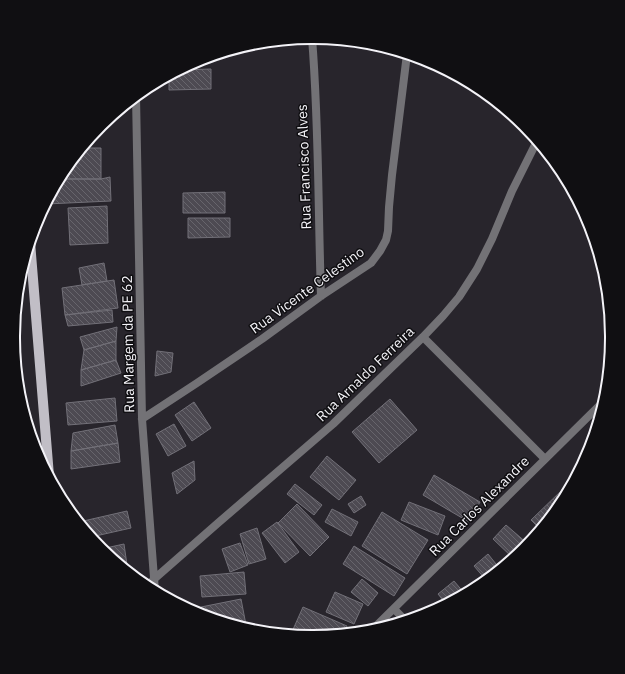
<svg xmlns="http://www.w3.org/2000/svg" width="625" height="674" font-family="'IBM Plex Sans',sans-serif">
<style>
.building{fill:url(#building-back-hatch);stroke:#727078}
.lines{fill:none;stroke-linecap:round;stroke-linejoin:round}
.minor{stroke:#737276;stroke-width:8}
.primary{stroke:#c1bec6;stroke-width:10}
.labels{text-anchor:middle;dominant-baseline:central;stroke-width:3;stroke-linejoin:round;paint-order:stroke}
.street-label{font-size:14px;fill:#f4f3f8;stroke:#100f12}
.rim{fill:none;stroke:#f4f3f8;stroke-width:2}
</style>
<defs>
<pattern id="building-back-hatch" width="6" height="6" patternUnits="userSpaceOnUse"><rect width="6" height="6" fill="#4d4a52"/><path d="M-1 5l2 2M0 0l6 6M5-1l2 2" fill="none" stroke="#67656c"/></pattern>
</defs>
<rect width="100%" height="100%" fill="#28252c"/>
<path class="building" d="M 211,69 L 211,89 L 169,90 L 169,76 L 180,70 Z
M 82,148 L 101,148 L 101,179 L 60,179 L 60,176 L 64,170 Z
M 110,177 L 111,201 L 46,204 L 59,179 L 101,179 Z
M 225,192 L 225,213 L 183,213 L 183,193 Z
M 107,206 L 108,243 L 70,245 L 68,208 Z
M 188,218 L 230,218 L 230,237 L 188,238 Z
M 104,263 L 107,281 L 82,285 L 79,268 Z
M 114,280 L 118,308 L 65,315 L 62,288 Z
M 112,310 L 113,322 L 68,326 L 65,315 Z
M 117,327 L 116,341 L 84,350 L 80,337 Z
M 116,341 L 116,360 L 81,370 L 84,350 Z
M 157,351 L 173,353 L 171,372 L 155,376 Z
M 116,360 L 121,373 L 81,386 L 81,370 Z
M 115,398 L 117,421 L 68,425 L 66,403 Z
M 390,399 L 417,430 L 379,463 L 352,432 Z
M 194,402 L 211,428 L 192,441 L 175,415 Z
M 174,424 L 186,446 L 168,456 L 156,434 Z
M 115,425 L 118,443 L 71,451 L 73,433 Z
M 118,443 L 120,462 L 71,469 L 71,451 Z
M 327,456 L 356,480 L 339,500 L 310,477 Z
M 194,461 L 195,480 L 177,494 L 172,473 Z
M 434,475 L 480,502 L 469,522 L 423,495 Z
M 295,484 L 322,505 L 314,515 L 287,494 Z
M 562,490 L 566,495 L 561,504 L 540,529 L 531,520 Z
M 361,496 L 366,505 L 354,513 L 348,504 Z
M 409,502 L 445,516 L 438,535 L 401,520 Z
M 297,504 L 329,537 L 310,556 L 278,523 Z
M 332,509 L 358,522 L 351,536 L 325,522 Z
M 127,511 L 131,528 L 91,537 L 79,522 Z
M 382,512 L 428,540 L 407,574 L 362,546 Z
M 277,522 L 299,552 L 285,563 L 262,533 Z
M 506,525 L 528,544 L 524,549 L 513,558 L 493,539 Z
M 257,528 L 266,559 L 249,564 L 240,534 Z
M 240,543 L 248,565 L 230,572 L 222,549 Z
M 124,544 L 127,565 L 121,566 L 101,549 Z
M 354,546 L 405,578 L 394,596 L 343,564 Z
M 488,554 L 500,569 L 486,580 L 474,566 Z
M 244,572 L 246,594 L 202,597 L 200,576 Z
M 362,579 L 378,593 L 368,606 L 351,592 Z
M 454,581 L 465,594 L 446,604 L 438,594 Z
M 335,592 L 363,604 L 354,624 L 326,612 Z
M 241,599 L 246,625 L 239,626 L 202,615 L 201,607 Z
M 303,607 L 347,626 L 344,633 L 312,636 L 291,634 Z"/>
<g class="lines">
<path class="minor" d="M 312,38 C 319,123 318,210 321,296
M 136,96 L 142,419 L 155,591
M 423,337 L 545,459
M 142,419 L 197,383 L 262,339 L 321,296 L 371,263 L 380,251 L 386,240 L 388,231 L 389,207 L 392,175 L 407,54
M 153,580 L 218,523 L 333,424 L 423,337 L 443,316 L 459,297 L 477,269 L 492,239 L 512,191 L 537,141
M 394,609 L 405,620
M 372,630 L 605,400"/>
<path class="primary" d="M 30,242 L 49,476"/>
</g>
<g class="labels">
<g class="street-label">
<text transform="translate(304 167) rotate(-92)">Rua Francisco Alves</text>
<text transform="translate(307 290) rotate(-36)">Rua Vicente Celestino</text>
<text transform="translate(128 344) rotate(-91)">Rua Margem da PE 62</text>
<text transform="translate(365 374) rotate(-44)">Rua Arnaldo Ferreira</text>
<text transform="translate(479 506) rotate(-45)">Rua Carlos Alexandre</text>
</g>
</g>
<path d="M0 0H625V674H0ZM312 44H313A292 292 0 0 1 605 336V338A292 292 0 0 1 313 630H312A292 292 0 0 1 20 338V336A292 292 0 0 1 312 44Z" fill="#100f12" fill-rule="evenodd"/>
<path class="rim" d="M312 44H313A292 292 0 0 1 605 336V338A292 292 0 0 1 313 630H312A292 292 0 0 1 20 338V336A292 292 0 0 1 312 44Z"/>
</svg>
